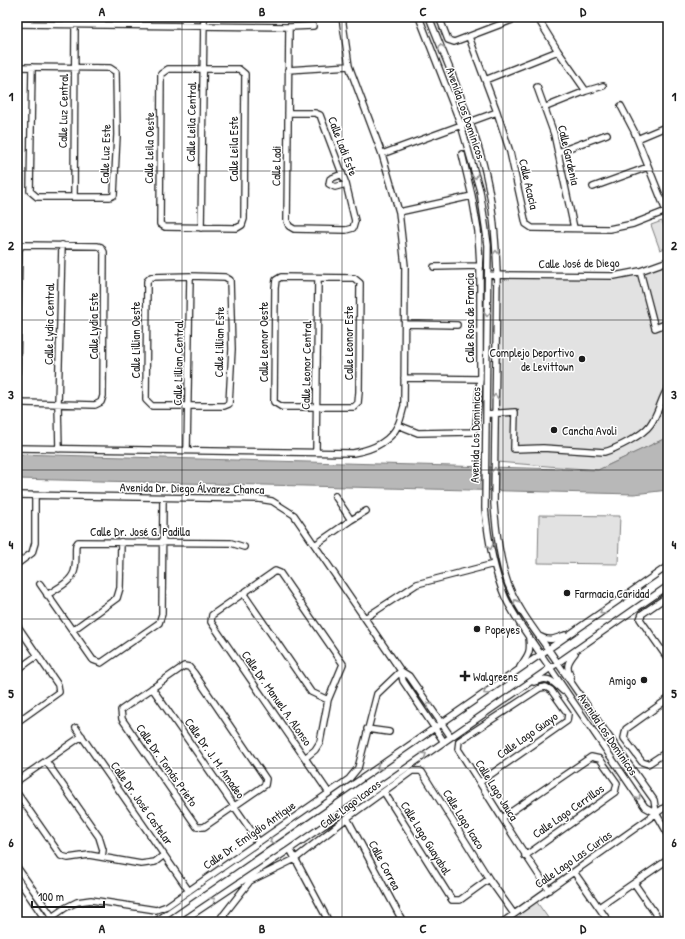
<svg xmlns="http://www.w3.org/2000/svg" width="685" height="939" font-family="'Patrick Hand',sans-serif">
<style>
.green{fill:#e2e2e2;stroke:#7f7f7f}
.water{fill:#b8b8b8;stroke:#7a7a7a}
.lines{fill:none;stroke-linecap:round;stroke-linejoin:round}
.minor-casing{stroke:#1c1c1c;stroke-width:8}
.minor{stroke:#fff;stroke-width:5.5}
.oneway{stroke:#999}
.grid{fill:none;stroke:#1c1c1c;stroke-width:1;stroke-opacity:0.55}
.poi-dot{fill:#1c1c1c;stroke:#fff;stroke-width:1.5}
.labels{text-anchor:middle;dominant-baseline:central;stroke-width:3;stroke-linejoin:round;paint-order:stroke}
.street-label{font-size:12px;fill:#1c1c1c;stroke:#fff}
.poi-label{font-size:12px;fill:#1c1c1c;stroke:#fff;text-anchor:start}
.neatline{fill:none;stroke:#1c1c1c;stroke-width:1.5}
.grid-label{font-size:13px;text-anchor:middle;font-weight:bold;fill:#1c1c1c}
</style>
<rect width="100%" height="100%" fill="#fff"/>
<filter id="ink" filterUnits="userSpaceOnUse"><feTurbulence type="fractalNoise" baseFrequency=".025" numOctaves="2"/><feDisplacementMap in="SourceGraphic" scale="8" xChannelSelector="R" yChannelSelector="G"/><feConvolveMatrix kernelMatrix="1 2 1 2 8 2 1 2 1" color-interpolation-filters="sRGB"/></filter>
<g filter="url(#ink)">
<path class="green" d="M 662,221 L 668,238 L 668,247 L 660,250 L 651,225 Z
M 668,262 L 668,437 L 598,470 L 496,462 L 498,289 C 501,280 503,279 512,278 L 614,277 Z
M 539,515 L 620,516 L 618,564 L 538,563 Z
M 536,901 L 551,922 L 507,922 Z"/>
<path class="water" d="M 668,437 L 668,490 L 634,494 L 17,479 L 17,454 L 598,470 Z"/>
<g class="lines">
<defs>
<path id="minor" d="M 419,17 L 461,125 L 480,191 L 488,245 L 485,508 C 488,539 493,569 505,597 C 509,606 515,615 520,624 L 645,807 L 656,813
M 429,17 C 448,65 469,113 483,163 C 493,200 496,237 497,275 L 494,504 C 496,531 499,558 508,584 C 518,610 537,633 553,656 C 586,705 620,752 654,800 L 656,813 L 668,834
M 439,17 L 448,40 L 454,42 L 520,17
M 537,17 L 558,51 L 586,91
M 17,24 L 289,27 L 313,26
M 469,37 L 497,112 L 510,152 L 526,224 L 532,228 L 609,229 L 633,224 L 666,211
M 17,67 L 110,68 L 116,72 L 117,135 L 114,195 L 110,197 L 37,197 L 30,191 L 32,67
M 168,69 L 239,69 L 245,74 L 244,219 L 242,225 L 237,228 L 165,227 L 160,224 L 161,74 Z
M 288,70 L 349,66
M 485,80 L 558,51
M 537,87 L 554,134 L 574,228
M 621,106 L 634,131 L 668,216
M 546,107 L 586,91 L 603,86
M 288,113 L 315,113 L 320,115 L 346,184 L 355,221 L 353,228 L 346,230 L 294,229 L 289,226 L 287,221 L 289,27
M 637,139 L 668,126
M 558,152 L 607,134
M 382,154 L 497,112
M 342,174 L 330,179 L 329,184 L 335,187 L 346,184
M 593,187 L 648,167
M 74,197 L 75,24
M 399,212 L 472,196
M 201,228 L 204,17
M 434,267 L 480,266
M 640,271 L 655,328 L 668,323
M 488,275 L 614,276 L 640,271 L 668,261
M 190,276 L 225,277 L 230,280 L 232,349 L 229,404 L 224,406 L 152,406 L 146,400 L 147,281 L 151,277 Z
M 281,277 L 354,278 L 360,283 L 359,392 L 358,403 L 354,407 L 282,407 L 274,402 L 275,288 L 276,280 Z
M 405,324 L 457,325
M 17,372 L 19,251 L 20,246 L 25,245 L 97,246 L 101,247 L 104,252 L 103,396 L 101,402 L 95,405 L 24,403 L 18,401 L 17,396
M 404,378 L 480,379
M 486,414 L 515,412 L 514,449 L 543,448 L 604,452 C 616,449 643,435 650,425 C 658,414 661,399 668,388
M 398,425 L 418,433 L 472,432 L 476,427 L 480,379 L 480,266 L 478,231 L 472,196 L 462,154
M 17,448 L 353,453 C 371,450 390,442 398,425 C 401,419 402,412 404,406 L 405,266 L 399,212 L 382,154 L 349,66 L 342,17
M 59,449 L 58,404 L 62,245
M 187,450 L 190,276
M 316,452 L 318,278
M 17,495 L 259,499 L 272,501 L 294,515 L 401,671 L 403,681 L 444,742
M 335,496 L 351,520
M 315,545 L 351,520 L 366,511
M 17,564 L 32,553 L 35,543 L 35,496
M 40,584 L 93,660 L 101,663 L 159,623 L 162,614 L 163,498
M 243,593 L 311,692 L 328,700
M 47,595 C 56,589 70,583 74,572 C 77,564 75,553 76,545 L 78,542 L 231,543 L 244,547
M 668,596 L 642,614 L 640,619 L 668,659
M 365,618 L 417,584 L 494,564
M 17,625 L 58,685 L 59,692 L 17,722
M 73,630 L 117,598 L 120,588 L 121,542
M 541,637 C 549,642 557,638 565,635
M 184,666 L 189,667 L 194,673 L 266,779 L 265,785 L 204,827 L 197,827 L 122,719 L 121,710 Z
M 520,667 C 528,655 531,653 529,638
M 17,670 L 38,655
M 401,671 L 409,676 L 451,737
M 571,678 C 566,666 567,663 575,653
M 534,682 C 549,675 553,682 563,691
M 152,688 L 259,842
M 668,699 L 626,729 L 624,738 L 642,762 L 648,764 L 668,751
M 76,728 L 189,891
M 367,729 L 389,732
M 305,758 L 315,750 L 320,742 L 328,700 L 343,664 L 280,573 L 275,571 L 212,615 L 211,622 L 329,793
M 46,761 L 99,837 L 103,850 L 102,857
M 17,781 L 82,736
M 480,782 L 567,721 L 568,714 L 551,690 L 546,687 L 540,688 L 459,741 L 458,749 C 489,796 517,844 549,890
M 384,792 L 452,900 L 460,900 L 489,879
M 17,793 L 61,856 L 68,858 L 89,855 L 141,864 L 155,862 L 164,855
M 347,818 L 403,922
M 502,818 L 591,757 L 600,759 L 617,783 L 615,792 L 525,856
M 290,849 L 329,922
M 17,867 L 56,922
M 574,872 L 609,922
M 17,878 L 47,922
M 634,883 L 661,922
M 599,907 L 666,861 L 668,862
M 222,916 L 229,922
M 45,922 L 65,908 L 77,902 L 91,900 L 156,910 L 167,906 L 349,779 L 358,768 L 377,694 L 401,671
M 155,922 L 668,566
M 181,922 L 290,849 L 668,586
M 218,922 L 250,881 L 295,859 L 347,818 L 412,771 L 420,771 L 422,772 L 489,879 L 514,914
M 503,922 L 668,805"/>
</defs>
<use href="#minor" class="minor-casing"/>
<use href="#minor" class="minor"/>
</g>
<defs><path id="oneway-chevron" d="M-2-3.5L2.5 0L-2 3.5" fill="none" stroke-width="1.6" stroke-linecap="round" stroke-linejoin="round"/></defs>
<g class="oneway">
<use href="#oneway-chevron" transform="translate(441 47) rotate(-111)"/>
<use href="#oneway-chevron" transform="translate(475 176) rotate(74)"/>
<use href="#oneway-chevron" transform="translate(496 253) rotate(-92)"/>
<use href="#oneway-chevron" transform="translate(487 314) rotate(91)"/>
<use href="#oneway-chevron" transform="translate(495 397) rotate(-89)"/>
<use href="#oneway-chevron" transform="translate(495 470) rotate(-89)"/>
<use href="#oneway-chevron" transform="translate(490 547) rotate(78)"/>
<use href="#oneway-chevron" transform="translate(516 602) rotate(-119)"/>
<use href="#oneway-chevron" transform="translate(602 612) rotate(145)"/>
<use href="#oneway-chevron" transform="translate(486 692) rotate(145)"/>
<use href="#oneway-chevron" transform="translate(429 705) rotate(-125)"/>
<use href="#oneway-chevron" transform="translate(424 755) rotate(-35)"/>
<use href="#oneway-chevron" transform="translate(379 767) rotate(145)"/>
<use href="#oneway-chevron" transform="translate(638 797) rotate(55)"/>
<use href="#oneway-chevron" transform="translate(272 841) rotate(145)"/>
<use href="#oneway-chevron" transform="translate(213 900) rotate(-34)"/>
</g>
</g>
<path class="grid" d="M 182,17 L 182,922M 342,17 L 342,922M 503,17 L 503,922M 17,171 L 668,171M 17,320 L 668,320M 17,470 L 668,470M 17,619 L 668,619M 17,768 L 668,768"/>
<g class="poi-dot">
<circle cx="582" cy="359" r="4"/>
<circle cx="554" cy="430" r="4"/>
<circle cx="567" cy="593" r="4"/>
<circle cx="477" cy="629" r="4"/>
<path d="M463 670h4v4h4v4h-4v4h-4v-4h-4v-4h4z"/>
<circle cx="644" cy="680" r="4"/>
</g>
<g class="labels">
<g class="street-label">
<text transform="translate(63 111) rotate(-89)">Calle Luz Central</text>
<text transform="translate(466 113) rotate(71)">Avenida Los Dominicos</text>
<text transform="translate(191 122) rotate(-89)">Calle Leila Central</text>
<text transform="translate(343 146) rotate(69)">Calle Ladi Este</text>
<text transform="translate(149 148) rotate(-89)">Calle Leila Oeste</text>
<text transform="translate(233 149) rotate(-90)">Calle Leila Este</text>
<text transform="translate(105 154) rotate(-88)">Calle Luz Este</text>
<text transform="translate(569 155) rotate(77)">Calle Gardenia</text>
<text transform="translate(276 166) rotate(-89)">Calle Ladi</text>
<text transform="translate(529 184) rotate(77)">Calle Acacia</text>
<text transform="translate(579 263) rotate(-1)">Calle José de Diego</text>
<text transform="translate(469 318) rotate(-90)">Calle Rosa de Francia</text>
<text transform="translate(49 324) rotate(-89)">Calle Lydia Central</text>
<text transform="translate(93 326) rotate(-90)">Calle Lydia Este</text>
<text transform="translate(135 340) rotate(-90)">Calle Lillian Oeste</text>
<text transform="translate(219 342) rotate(-89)">Calle Lillian Este</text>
<text transform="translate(263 342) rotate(-90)">Calle Leonor Oeste</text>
<text transform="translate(348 343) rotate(-90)">Calle Leonor Este</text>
<text transform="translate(178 363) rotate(-89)">Calle Lillian Central</text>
<text transform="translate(306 365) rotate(-89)">Calle Leonor Central</text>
<text transform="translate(475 435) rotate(-89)">Avenida Los Dominicos</text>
<text transform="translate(192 488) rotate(1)">Avenida Dr. Diego Álvarez Chanca</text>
<text x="140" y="531">Calle Dr. José G. Padilla</text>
<text transform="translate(277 698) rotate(55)">Calle Dr. Manuel A. Alonso</text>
<text transform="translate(608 734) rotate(56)">Avenida Los Dominicos</text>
<text transform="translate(527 735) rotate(-35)">Calle Lago Guayo</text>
<text transform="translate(215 758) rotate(55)">Calle Dr. J. M. Amadeo</text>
<text transform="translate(167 765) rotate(55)">Calle Dr. Tomás Prieto</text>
<text transform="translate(497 790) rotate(58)">Calle Lago Jauca</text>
<text transform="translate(142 803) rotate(55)">Calle Dr. José Castelar</text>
<text transform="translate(350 804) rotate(-37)">Calle Lago Icacos</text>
<text transform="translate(568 811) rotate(-35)">Calle Lago Cerrillos</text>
<text transform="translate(464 819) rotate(58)">Calle Lago Icaco</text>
<text transform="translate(249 835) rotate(-35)">Calle Dr. Emigdio Antique</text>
<text transform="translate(426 838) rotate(58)">Calle Lago Guayabal</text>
<text transform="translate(573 859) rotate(-35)">Calle Lago Las Curias</text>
<text transform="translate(385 865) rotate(62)">Calle Correa</text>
</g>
<g class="poi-label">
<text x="574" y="352" text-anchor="end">Complejo Deportivo<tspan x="574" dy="14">de Levittown</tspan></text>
<text x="562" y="430">Cancha Avoli</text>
<text x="575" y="593">Farmacia Caridad</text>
<text x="485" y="629">Popeyes</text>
<text x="473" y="676">Walgreens</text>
<text x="636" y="680" text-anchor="end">Amigo</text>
</g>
</g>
<rect width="685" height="939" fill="none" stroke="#fff" stroke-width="44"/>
<path d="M32 901v6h72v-6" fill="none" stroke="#1c1c1c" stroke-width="2"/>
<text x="38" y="901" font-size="12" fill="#1c1c1c" stroke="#ffffff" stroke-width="3" paint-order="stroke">100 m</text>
<rect x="22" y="22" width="641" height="895" class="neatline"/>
<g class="grid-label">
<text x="102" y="16">A</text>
<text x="262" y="16">B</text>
<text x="423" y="16">C</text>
<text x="583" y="16">D</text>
<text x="11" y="101">1</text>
<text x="674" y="101">1</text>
<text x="11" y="250">2</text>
<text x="674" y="250">2</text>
<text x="11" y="399">3</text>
<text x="674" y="399">3</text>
<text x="11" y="549">4</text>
<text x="674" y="549">4</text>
<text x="11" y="698">5</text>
<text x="674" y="698">5</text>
<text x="11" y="847">6</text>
<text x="674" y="847">6</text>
<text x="102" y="933">A</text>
<text x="262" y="933">B</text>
<text x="423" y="933">C</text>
<text x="583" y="933">D</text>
</g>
</svg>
